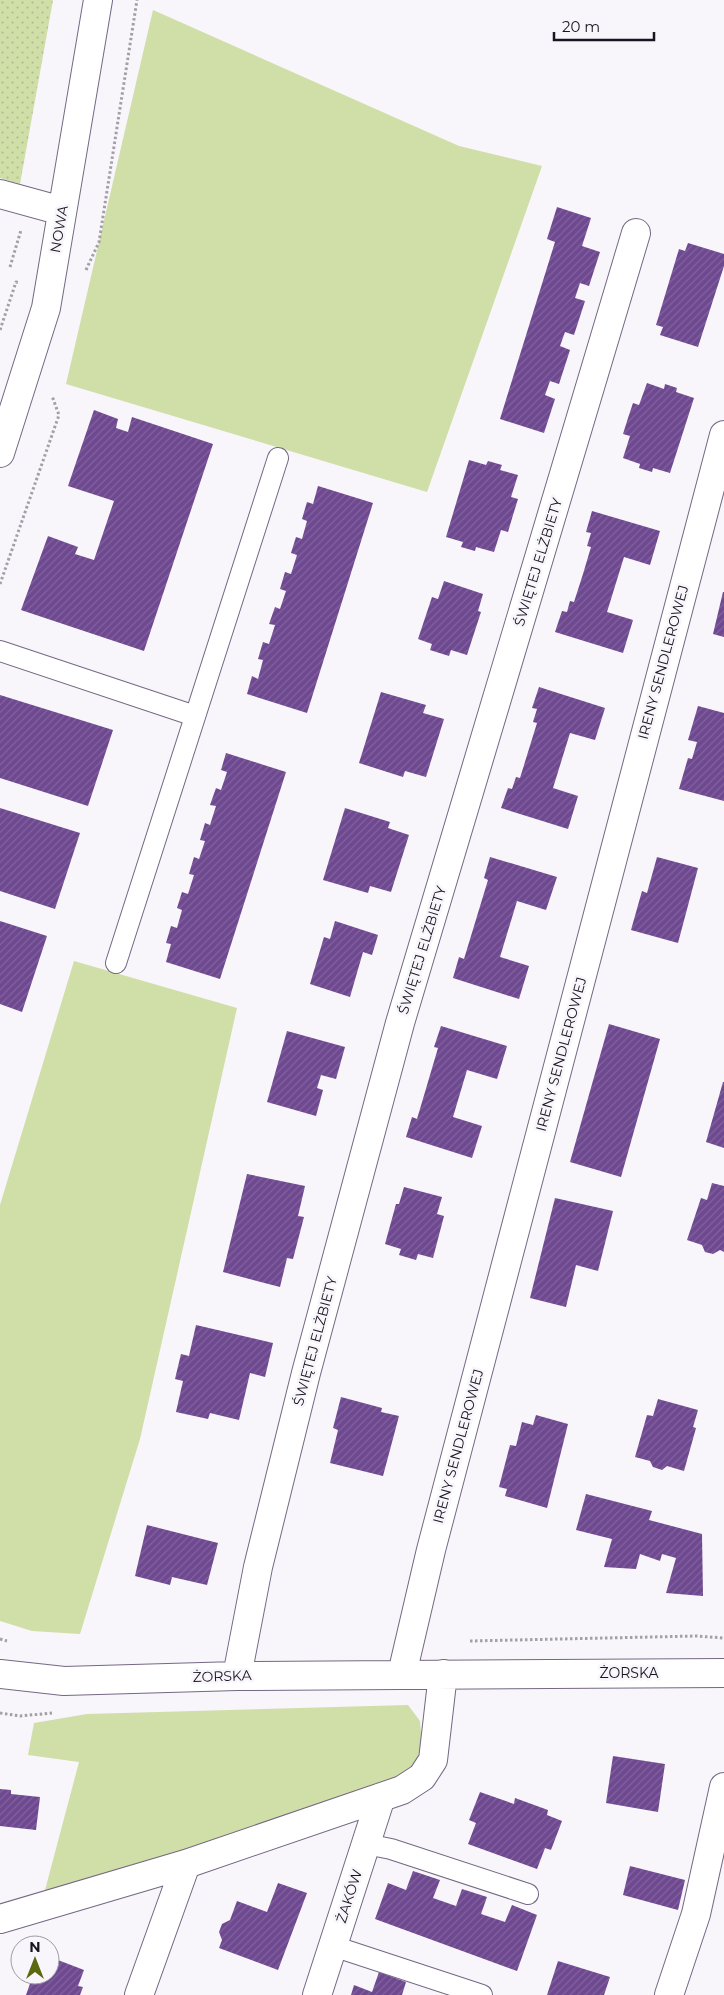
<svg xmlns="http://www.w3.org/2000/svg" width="724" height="1995" font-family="Montserrat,sans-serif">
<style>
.grass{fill:#d0dea8}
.park{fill:url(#park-dots)}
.building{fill:url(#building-hatch)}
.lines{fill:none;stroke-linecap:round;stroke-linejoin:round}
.service-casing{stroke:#756883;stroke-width:22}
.minor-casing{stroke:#756883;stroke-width:30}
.path{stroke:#a39fa7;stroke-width:3;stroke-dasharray:2.5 2.5;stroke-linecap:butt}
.service{stroke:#fff;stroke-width:20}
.minor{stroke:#fff;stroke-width:28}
.labels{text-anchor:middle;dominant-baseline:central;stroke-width:5;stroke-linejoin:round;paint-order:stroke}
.street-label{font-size:14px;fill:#19141e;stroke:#f8f5fb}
</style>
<defs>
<pattern id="park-dots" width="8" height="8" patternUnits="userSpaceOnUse" patternTransform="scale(1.25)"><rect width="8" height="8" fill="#d0dea8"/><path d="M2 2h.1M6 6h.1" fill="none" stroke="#b2be90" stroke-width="1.8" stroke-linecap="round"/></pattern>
<pattern id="building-hatch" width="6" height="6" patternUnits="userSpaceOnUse" patternTransform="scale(1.25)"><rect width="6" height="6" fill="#6e4890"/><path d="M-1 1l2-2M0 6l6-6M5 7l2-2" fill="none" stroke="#81649b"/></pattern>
</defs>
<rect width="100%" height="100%" fill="#f8f5fb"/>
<path class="grass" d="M 153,10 L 459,146 L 542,166 L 427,492 L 66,384 Z
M 74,961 L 237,1008 L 140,1439 L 80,1634 L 32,1631 L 0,1621 L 0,1205 Z
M 408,1705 L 420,1721 L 422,1745 L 414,1766 L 385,1786 L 44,1894 L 79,1762 L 28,1755 L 34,1723 L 87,1714 Z"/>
<path class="park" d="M 0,0 L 53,0 L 20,184 L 0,178 Z"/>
<path class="building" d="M 557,207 L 591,218 L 582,246 L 600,252 L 589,286 L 580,283 L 575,298 L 585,301 L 574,335 L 565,332 L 560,346 L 570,350 L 559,384 L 550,381 L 545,395 L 555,399 L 544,433 L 500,419 L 555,242 L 547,239 Z
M 688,243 L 724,254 L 724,266 L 698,347 L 660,335 L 663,327 L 656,325 L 679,249 L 685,251 Z
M 647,383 L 664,389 L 665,384 L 677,388 L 676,392 L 694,398 L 670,473 L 653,468 L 652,472 L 639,468 L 640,464 L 623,458 L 630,436 L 623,434 L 628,418 L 633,403 L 639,405 Z
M 94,410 L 118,419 L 116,428 L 128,432 L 132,417 L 213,444 L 144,651 L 21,610 L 48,536 L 78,547 L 75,554 L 94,560 L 114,501 L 68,486 Z
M 469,460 L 486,465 L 488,461 L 502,465 L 500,470 L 518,475 L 511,497 L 518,499 L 513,515 L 508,532 L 501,530 L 494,552 L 476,547 L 475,551 L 461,547 L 463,542 L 446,537 Z
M 318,486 L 373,503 L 307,713 L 247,694 L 252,676 L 258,679 L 263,660 L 258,659 L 263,642 L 269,644 L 275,625 L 269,624 L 275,607 L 280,609 L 286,591 L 280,589 L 285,572 L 291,574 L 297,555 L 291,553 L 296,537 L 302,539 L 307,521 L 302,519 L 307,502 L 313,504 Z
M 592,511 L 660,531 L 650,565 L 624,557 L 607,612 L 633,620 L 623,653 L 555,632 L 562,611 L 567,612 L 570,601 L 574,602 L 583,574 L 591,547 L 587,546 L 591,533 L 586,532 Z
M 444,581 L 483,594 L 478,611 L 481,612 L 467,655 L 451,650 L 449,656 L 430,650 L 432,644 L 418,639 L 432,597 L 438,599 Z
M 723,592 L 724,592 L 724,637 L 713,634 Z
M 539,687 L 605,708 L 595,740 L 570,733 L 553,788 L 578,796 L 568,829 L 501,808 L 508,788 L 512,789 L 516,777 L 520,778 L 537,723 L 533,722 L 537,709 L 532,708 Z
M 381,692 L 426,705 L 423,713 L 444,719 L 426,777 L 405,771 L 403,777 L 359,763 Z
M 0,695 L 113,730 L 88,806 L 0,778 Z
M 698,706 L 724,713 L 724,801 L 679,789 L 688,758 L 692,759 L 697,742 L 688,740 Z
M 226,753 L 286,772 L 220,979 L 166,962 L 171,944 L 166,943 L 171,926 L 177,928 L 182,910 L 177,908 L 182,892 L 188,894 L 194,875 L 189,874 L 194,857 L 199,859 L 205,841 L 200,840 L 205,823 L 210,825 L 216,806 L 210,805 L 216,788 L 221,790 L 227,772 L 221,770 Z
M 0,808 L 80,833 L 55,909 L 0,891 Z
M 345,808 L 390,822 L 388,828 L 409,835 L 391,892 L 370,886 L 368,893 L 323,880 Z
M 490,857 L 557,877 L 546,910 L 517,901 L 500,957 L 529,966 L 519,999 L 453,978 L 459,957 L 464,959 L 488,880 L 484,878 Z
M 657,857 L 698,868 L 678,943 L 631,930 L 642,891 L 647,893 Z
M 0,921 L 47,936 L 22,1012 L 0,1004 Z
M 335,921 L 378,935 L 372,955 L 363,952 L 350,997 L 310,984 L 324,937 L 330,939 Z
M 609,1024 L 660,1039 L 621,1177 L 570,1162 Z
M 441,1026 L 507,1046 L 497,1079 L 467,1070 L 453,1117 L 482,1126 L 472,1158 L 406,1137 L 412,1117 L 417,1119 L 438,1048 L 434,1047 Z
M 287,1031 L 345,1047 L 336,1079 L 321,1075 L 317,1088 L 323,1090 L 316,1116 L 267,1102 Z
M 723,1082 L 724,1082 L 724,1148 L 706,1142 Z
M 247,1174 L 305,1186 L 298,1216 L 304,1217 L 293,1259 L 287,1258 L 280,1287 L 223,1272 Z
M 712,1183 L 724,1186 L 724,1252 L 720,1250 L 713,1254 L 705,1252 L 702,1245 L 687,1240 L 701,1198 L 707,1200 Z
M 404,1187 L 442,1197 L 437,1214 L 444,1216 L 433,1258 L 418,1254 L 416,1260 L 399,1255 L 401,1249 L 385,1244 L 396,1204 L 399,1204 Z
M 555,1198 L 613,1211 L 598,1271 L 576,1265 L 566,1307 L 530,1298 Z
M 196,1325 L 273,1343 L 265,1377 L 250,1373 L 239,1420 L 210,1413 L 208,1419 L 176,1412 L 183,1381 L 175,1379 L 181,1354 L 189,1356 Z
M 341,1397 L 382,1408 L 381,1412 L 399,1416 L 383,1476 L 330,1463 L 338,1430 L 333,1428 Z
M 658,1399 L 698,1410 L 693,1427 L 696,1428 L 684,1471 L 667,1466 L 662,1470 L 653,1467 L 650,1461 L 635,1457 L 647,1415 L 653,1416 Z
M 536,1415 L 568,1424 L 547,1508 L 505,1496 L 507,1489 L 499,1487 L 510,1445 L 516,1446 L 522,1422 L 533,1425 Z
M 586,1494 L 652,1511 L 649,1520 L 702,1534 L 703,1596 L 666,1593 L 676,1558 L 662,1554 L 660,1561 L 640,1554 L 636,1569 L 604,1567 L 612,1539 L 576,1530 Z
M 147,1525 L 218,1543 L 207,1585 L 172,1577 L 170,1585 L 135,1576 Z
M 613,1756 L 665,1764 L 658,1812 L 606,1803 Z
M 0,1789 L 11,1790 L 11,1794 L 40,1797 L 36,1830 L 0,1826 Z
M 480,1792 L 514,1804 L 515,1798 L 548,1810 L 547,1815 L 562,1821 L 551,1850 L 545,1848 L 537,1869 L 468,1844 L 476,1823 L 469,1820 Z
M 630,1866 L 685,1880 L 678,1910 L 623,1895 Z
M 413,1871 L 440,1880 L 433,1898 L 456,1906 L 462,1889 L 487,1897 L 481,1914 L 505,1922 L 512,1905 L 537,1915 L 517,1971 L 375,1919 L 388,1883 L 406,1890 Z
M 278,1883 L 307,1893 L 278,1970 L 219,1948 L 222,1940 L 219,1932 L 222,1924 L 230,1920 L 237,1901 L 267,1912 Z
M 50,1957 L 84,1970 L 78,1986 L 83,1987 L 80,1995 L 26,1995 L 33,1975 L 50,1975 Z
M 558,1961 L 610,1977 L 604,1995 L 547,1995 Z
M 379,1972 L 406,1982 L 402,1995 L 351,1995 L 354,1985 L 372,1992 Z"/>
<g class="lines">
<defs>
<path id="service" d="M 0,651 L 195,716
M 116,963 L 278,458
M 366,1844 L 391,1849 L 528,1894
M 333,1946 L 482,1995"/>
<path id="minor" d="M 0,194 L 62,211
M 0,453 L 46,308 L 98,0
M 0,1674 L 64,1681 L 237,1676 L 724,1673
M 402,1674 L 431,1550 L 493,1314 L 724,435
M 237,1676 L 258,1567 L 306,1373 L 400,1023 L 636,233
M 0,1919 L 186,1864 L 402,1790 L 422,1777 L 433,1760 L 443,1674
M 139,1995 L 186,1864
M 317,1995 L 381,1797
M 669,1995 L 696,1914 L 724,1787"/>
</defs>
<use href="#service" class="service-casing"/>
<use href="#minor" class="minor-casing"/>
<path class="path" d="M 10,267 L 21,230
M 86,270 L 99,242 L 137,0
M 0,330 L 16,282 L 20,283
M 0,584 L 59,415 L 52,396
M 0,1639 L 7,1641
M 470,1641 L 696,1636 L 724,1638
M 0,1713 L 20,1716 L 52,1713"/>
<use href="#service" class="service"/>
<use href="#minor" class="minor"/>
</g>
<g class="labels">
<g class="street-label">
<text transform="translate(59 229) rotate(-80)">NOWA</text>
<text transform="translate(538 562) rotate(-73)">ŚWIĘTEJ ELŻBIETY</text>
<text transform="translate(663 662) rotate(-75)">IRENY SENDLEROWEJ</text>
<text transform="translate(422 950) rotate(-73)">ŚWIĘTEJ ELŻBIETY</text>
<text transform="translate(561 1054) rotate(-75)">IRENY SENDLEROWEJ</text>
<text transform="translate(315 1341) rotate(-75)">ŚWIĘTEJ ELŻBIETY</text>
<text transform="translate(458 1446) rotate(-75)">IRENY SENDLEROWEJ</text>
<text x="629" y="1673">ŻORSKA</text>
<text transform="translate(222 1676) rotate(-2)">ŻORSKA</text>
<text transform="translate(349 1896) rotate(-72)">ŻAKÓW</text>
</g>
</g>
<g transform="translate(35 1960)"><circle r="24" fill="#f8f5fb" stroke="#9f9ba3"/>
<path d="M0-4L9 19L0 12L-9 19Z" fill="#5a6810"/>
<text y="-8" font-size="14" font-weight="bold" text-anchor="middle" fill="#19141e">N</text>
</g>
<path d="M554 32v8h100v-8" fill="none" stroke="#19141e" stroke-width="2.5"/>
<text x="562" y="32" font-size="15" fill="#19141e" stroke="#f8f5fb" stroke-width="4" paint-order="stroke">20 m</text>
</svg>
